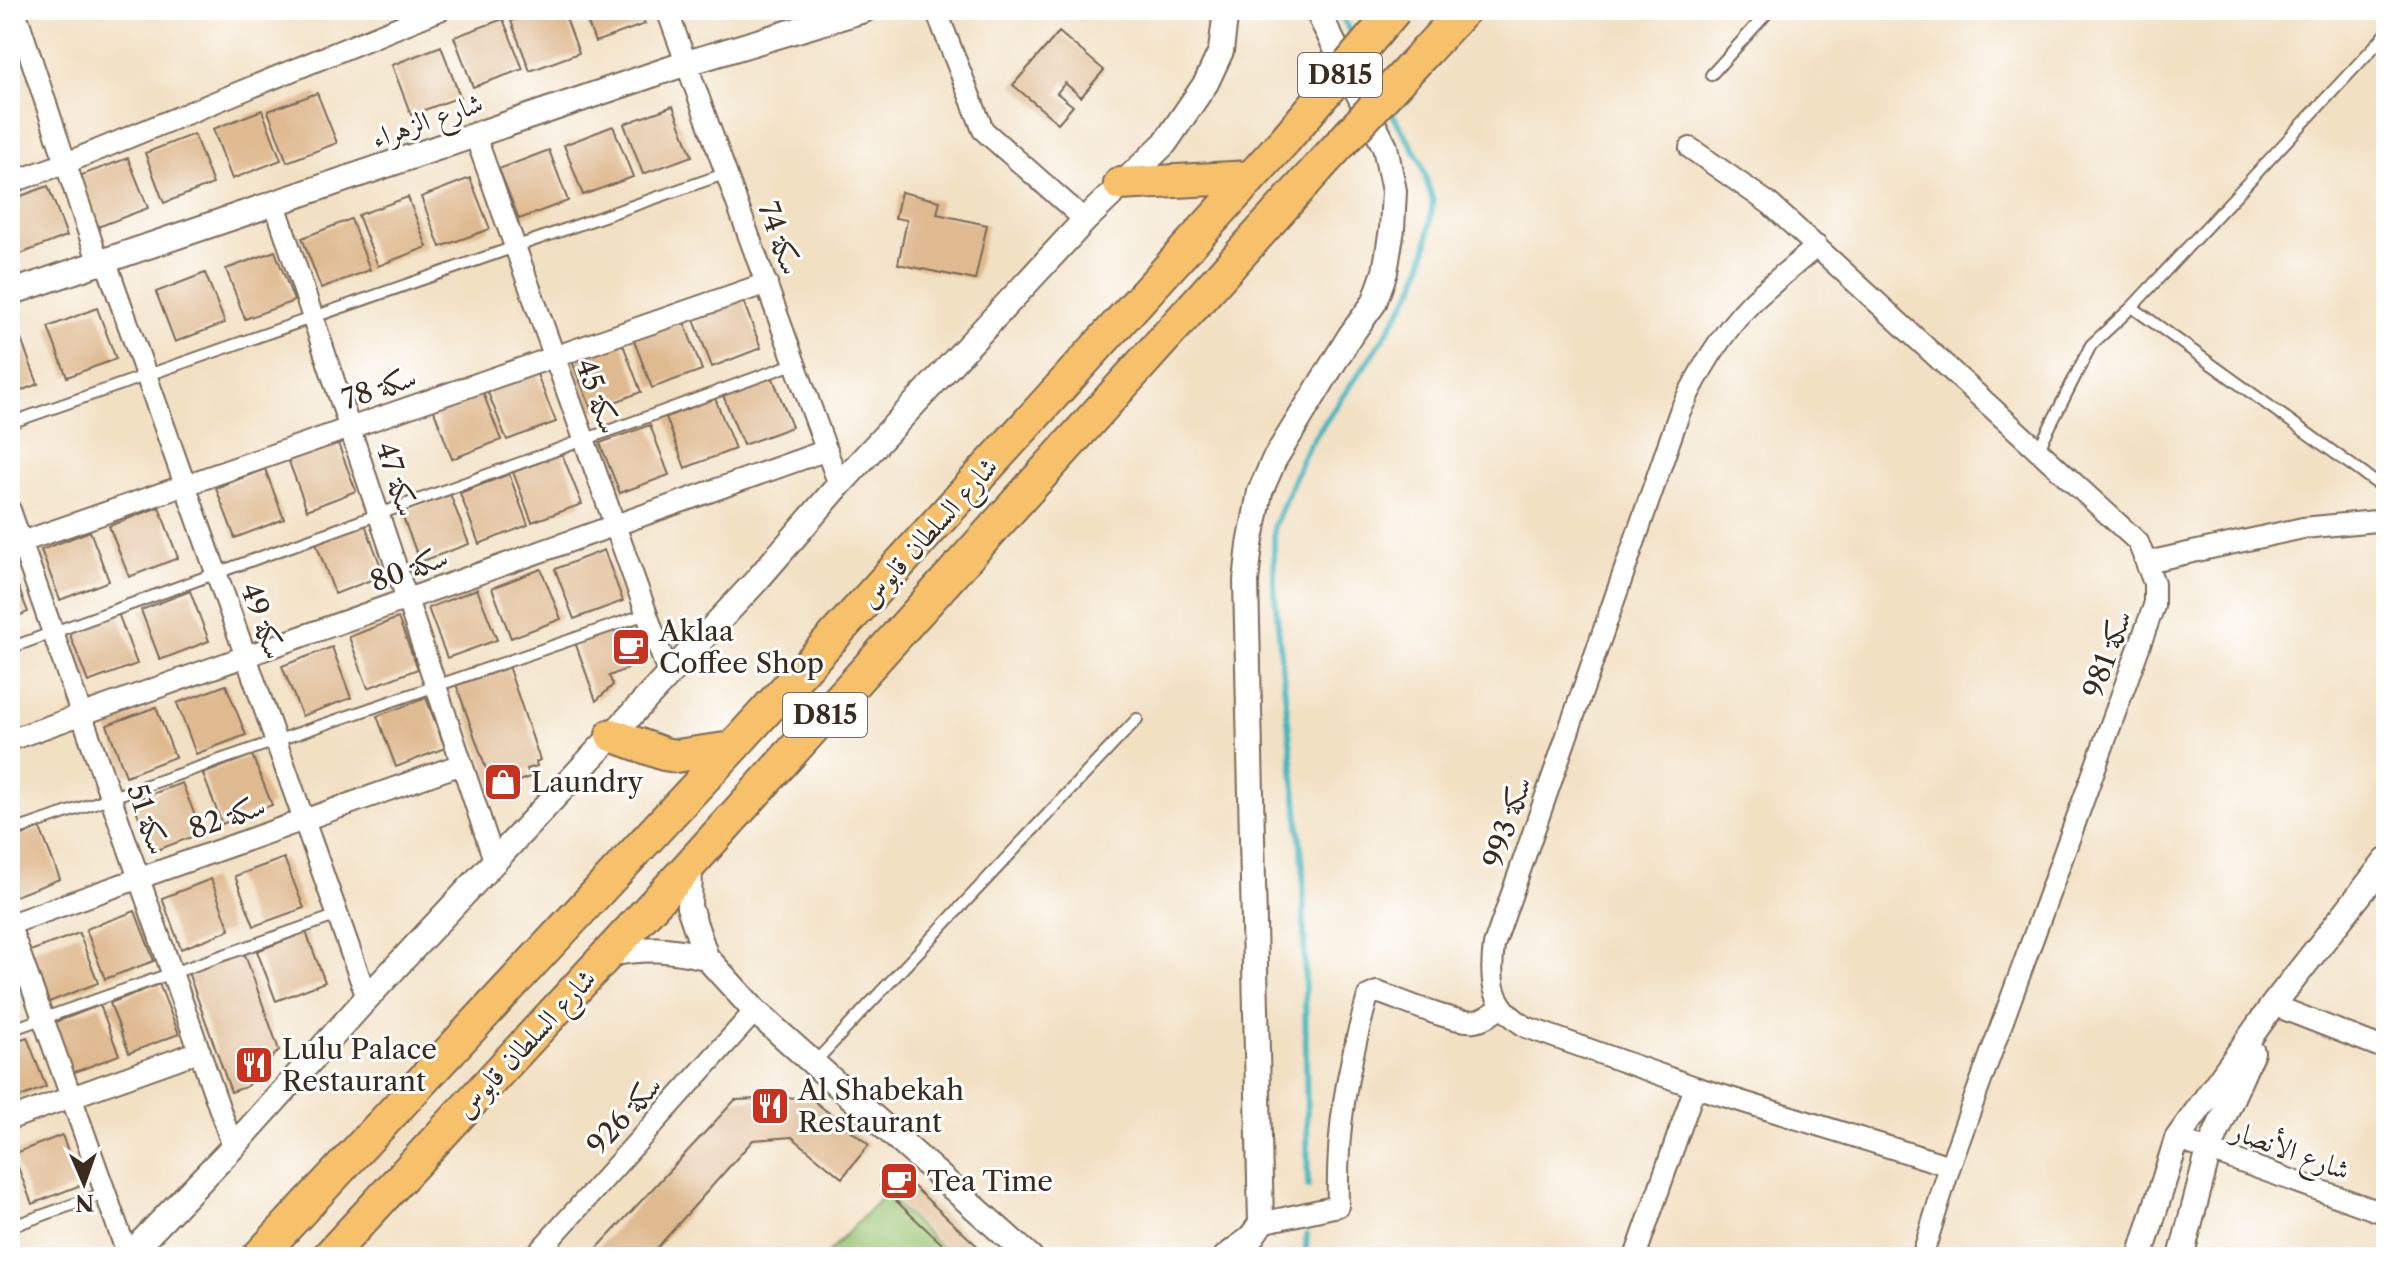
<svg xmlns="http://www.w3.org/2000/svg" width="2396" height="1267" font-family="'Libre Caslon Text',Amiri,serif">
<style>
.green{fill:#99c370;stroke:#6a7647;stroke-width:2}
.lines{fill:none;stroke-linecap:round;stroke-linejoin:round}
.stream{stroke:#45b5bc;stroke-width:6}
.building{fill:#dfba91}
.service-casing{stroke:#7b6a58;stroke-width:14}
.minor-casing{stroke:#7b6a58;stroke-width:24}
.tertiary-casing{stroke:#7b6a58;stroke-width:28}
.trunk-casing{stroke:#7b6a58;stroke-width:36}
.service{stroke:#fff;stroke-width:10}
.minor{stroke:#fff;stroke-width:20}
.tertiary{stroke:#fff;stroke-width:24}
.trunk{stroke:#f7c06b;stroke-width:32}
.trunk-bridge-casing{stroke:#7b6a58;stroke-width:36;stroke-linecap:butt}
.trunk-bridge{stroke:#f7c06b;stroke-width:32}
.labels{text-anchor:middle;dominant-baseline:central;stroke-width:6;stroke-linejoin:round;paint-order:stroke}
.shield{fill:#fff;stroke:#766a62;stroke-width:2}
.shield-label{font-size:26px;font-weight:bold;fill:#3b2a1e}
.street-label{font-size:28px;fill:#3b2a1e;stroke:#fff}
.poi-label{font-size:28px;fill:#3b2a1e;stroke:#fff;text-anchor:start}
</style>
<rect width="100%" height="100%" fill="#fff"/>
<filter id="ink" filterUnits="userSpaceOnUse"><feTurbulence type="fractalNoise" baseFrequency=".0125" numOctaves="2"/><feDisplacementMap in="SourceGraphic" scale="16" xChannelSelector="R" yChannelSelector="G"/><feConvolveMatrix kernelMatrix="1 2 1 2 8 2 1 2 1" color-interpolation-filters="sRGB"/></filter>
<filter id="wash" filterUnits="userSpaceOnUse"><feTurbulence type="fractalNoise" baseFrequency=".006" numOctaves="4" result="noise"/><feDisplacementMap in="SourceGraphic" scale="32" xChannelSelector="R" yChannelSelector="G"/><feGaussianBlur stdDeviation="1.8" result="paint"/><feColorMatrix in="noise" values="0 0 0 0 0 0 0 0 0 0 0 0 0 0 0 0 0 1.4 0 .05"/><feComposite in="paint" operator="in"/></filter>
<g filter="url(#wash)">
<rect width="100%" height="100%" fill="#f2e0c3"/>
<path class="green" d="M 885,1194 L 952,1257 L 824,1257 Z"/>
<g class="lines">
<path class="stream" d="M 1339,10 L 1355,42
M 1365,62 L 1379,88
M 1308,1187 L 1303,866 L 1274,587 L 1274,526 L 1307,448 L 1379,345 L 1415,286 L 1426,250 L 1433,201 L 1420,160 L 1387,105
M 1305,1257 L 1307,1235"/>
</g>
<g id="blocks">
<path class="building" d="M 540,10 L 563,10 L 579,53 L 530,71 L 511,21 Z
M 583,10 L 640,10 L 645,24 L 595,42 Z
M 503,19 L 523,69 L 473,87 L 454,37 Z
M 1059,32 L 1104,70 L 1081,97 L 1065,83 L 1057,93 L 1073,106 L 1058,123 L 1013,85 Z
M 441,46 L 460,97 L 411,115 L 392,65 Z
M 317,93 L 337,143 L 287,162 L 268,111 Z
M 673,106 L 692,156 L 643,174 L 624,124 Z
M 262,110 L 281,160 L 232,179 L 213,129 Z
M 613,126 L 633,177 L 583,195 L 564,145 Z
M 194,134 L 213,184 L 164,203 L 145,153 Z
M 549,150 L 568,201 L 519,219 L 499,169 Z
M 128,158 L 148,208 L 98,227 L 79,176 Z
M 470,178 L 490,229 L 440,247 L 421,197 Z
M 48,186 L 67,236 L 18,255 L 10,234 L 10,200 Z
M 901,192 L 940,201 L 937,214 L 987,225 L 975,280 L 898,264 L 907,220 L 895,218 Z
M 408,197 L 427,247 L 378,266 L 358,215 Z
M 351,219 L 370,270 L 321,288 L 302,238 Z
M 275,251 L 294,301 L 245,319 L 226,269 Z
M 205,273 L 225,323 L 175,342 L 156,292 Z
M 742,298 L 761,348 L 712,367 L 693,317 Z
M 97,308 L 116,359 L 67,377 L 48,327 Z
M 683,319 L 702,370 L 652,388 L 633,338 Z
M 19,334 L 38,384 L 10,395 L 10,337 Z
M 622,342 L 641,392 L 592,411 L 572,361 Z
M 536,372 L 556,422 L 507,440 L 487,390 Z
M 772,376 L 792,427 L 743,445 L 723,395 Z
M 482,390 L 501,440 L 452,459 L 433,408 Z
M 715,398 L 735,449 L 685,468 L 666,417 Z
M 650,425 L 669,475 L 620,493 L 600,443 Z
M 337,441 L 356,491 L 307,510 L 288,459 Z
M 562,454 L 582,504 L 532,522 L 513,472 Z
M 265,469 L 284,519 L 235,538 L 216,488 Z
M 509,474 L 528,525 L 479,544 L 460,493 Z
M 450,494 L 469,544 L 420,562 L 401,512 Z
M 159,507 L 178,558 L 129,577 L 109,526 Z
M 365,524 L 384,575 L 335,594 L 316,543 Z
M 90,531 L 109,581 L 60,600 L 41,550 Z
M 604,550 L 623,601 L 574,619 L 555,569 Z
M 10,566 L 28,612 L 10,619 Z
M 541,569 L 561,619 L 511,638 L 492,588 Z
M 477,589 L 497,640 L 447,658 L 428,608 Z
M 190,591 L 209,641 L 160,660 L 141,610 Z
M 118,613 L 137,664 L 88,682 L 69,632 Z
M 398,618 L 418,669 L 368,688 L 349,637 Z
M 631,622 L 642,653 L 626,659 L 629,668 L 609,676 L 613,685 L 596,701 L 575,642 Z
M 332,647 L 351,698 L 302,716 L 282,666 Z
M 508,666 L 540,760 L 536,762 L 537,766 L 527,769 L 530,777 L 516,782 L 517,786 L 512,788 L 513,792 L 501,796 L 499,793 L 495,794 L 456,684 Z
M 226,685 L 246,735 L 196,754 L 177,703 Z
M 426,698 L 445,748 L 396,767 L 377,716 Z
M 156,707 L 175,757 L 126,776 L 107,725 Z
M 252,755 L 272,805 L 222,824 L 203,774 Z
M 182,783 L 202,833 L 152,852 L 133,801 Z
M 40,828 L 60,879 L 10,898 L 10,840 Z
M 284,858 L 304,908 L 254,926 L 235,876 Z
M 211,879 L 230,930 L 181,949 L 162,898 Z
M 135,911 L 154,961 L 105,979 L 86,929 Z
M 306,932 L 325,982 L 276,1001 L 257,951 Z
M 79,933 L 98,983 L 49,1002 L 30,951 Z
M 244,952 L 279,1050 L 246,1087 L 231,1092 L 188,972 Z
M 159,984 L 179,1034 L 129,1053 L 110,1003 Z
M 100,1005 L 119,1055 L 70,1074 L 51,1024 Z
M 27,1037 L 46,1087 L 10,1101 L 10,1043 Z
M 809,1097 L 869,1145 L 842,1178 L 792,1137 L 753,1140 L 649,1257 L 589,1257 L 735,1100 Z
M 62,1135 L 81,1185 L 32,1204 L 13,1154 Z
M 896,1170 L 989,1257 L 956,1257 L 880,1186 Z"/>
</g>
</g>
<g filter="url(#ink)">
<use href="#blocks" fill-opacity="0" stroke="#7b6a58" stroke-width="2"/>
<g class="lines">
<defs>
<path id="service" d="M 2386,34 L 2132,307 L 2386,490
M 1711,75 L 1770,10
M 10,423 L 727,173
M 2038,450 L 2091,345 L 2132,307
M 10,648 L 796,363
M 10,832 L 646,614
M 10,1030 L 338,915
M 814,1063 L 1137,719
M 10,1227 L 105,1193"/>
<path id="minor" d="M 15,10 L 99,264
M 667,10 L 839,485
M 936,10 L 983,130 L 1085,220
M 475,135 L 669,676
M 1690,148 L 1770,204 L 2138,542 L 2154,583 L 2154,606 L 1950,1166 L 1922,1257
M 10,183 L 66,163 L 440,10
M 275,204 L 495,863
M 1817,246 C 1795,265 1772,283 1751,303 C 1720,335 1699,372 1680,411 L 1494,945 C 1489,983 1492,1006 1526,1027 L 1695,1087 L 1950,1166
M 106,262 L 367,998
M 10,510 L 233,1147
M 10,546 L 767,283
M 2147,562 L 2303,528 L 2386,520
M 10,740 L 827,450
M 10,924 L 462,764
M 10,926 L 128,1256
M 2273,1005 L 2386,1049
M 10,1119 L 200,1051
M 2177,1139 L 2386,1214
M 1261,1223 L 1338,1206 C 1336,1129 1347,1069 1368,996 L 1377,992 C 1399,999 1453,1024 1474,1021 C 1484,1020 1493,1013 1502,1007
M 534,1257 L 755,1011
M 1635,1257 L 1695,1087"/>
<path id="tertiary" d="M 10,293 L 687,63 L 864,10
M 690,865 L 689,907 L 706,957 L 755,1011 L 1030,1257
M 607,954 C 647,947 667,948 706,957
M 127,1257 L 233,1147 L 367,998 L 757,580 L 839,485 L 1085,220 L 1165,143 L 1206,83 L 1221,51 L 1226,10
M 1226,1257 L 1251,1238 L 1261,1223 L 1246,581 L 1250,545 L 1260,492 L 1274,460 L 1350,336 L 1374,303 L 1385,272 L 1392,229 L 1394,191 L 1385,147 L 1317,10
M 2140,1257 L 2177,1139 L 2273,1005 L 2386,861
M 2181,1257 L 2209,1150 L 2252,1052"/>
<path id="trunk" d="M 1426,51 L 1464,10
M 1120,184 L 1251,177
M 612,735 L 664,754 L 676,756 L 732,748
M 258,1257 L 732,748 L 1285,140
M 328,1257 L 690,865 L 1318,168"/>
</defs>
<use href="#service" class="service-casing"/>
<use href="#minor" class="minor-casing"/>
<use href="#tertiary" class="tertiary-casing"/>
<use href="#trunk" class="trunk-casing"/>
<use href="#service" class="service"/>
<use href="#minor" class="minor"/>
<use href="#tertiary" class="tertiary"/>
<use href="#trunk" class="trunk"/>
<defs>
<path id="trunk-bridge" d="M 1285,140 L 1395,10
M 1318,168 L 1426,51"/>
</defs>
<use href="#trunk-bridge" class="trunk-bridge-casing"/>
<use href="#trunk-bridge" class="trunk-bridge"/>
</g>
</g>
<defs>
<symbol id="cafe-square" viewBox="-11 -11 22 22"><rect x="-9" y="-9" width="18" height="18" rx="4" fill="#c8321e" stroke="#fff"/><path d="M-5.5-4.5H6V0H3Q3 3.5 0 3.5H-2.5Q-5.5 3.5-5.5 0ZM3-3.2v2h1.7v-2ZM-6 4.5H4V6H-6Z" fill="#fff"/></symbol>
<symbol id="shop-square" viewBox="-11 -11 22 22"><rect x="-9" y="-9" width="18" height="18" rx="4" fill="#c8321e" stroke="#fff"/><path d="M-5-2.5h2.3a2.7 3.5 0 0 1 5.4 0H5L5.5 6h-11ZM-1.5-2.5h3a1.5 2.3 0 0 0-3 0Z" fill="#fff"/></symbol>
<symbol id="restaurant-square" viewBox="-11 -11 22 22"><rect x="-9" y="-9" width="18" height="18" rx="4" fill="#c8321e" stroke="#fff"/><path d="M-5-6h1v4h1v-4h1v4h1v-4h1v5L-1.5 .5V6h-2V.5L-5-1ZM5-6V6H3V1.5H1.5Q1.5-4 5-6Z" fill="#fff"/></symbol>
</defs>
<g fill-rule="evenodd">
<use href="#cafe-square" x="609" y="625" width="44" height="44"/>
<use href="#shop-square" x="481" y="760" width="44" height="44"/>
<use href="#restaurant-square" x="232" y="1043" width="44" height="44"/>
<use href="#restaurant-square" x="748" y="1084" width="44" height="44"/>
<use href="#cafe-square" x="877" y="1159" width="44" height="44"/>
</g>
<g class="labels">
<g class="shield">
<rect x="1298" y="53" width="84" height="44" rx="6"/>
<rect x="783" y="693" width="84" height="44" rx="6"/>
</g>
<g class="shield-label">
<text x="1340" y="75">D815</text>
<text x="825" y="715">D815</text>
</g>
<g class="street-label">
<text transform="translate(427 120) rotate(-19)">شارع الزهراء</text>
<text transform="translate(780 238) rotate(70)">سكة 74</text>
<text transform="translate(379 388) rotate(-19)">سكة 78</text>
<text transform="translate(598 396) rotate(70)">سكة 45</text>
<text transform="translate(397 479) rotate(72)">سكة 47</text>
<text transform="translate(928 532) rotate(-48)">شارع السلطان قابوس</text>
<text transform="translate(409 569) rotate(-20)">سكة 80</text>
<text transform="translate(263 621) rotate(70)">سكة 49</text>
<text transform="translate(2107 654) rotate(-70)">سكة 981</text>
<text transform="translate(227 817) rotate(-19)">سكة 82</text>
<text transform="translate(148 819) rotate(71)">سكة 51</text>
<text transform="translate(1507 822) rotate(-71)">سكة 993</text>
<text transform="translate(525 1043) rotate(-47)">شارع السلطان قابوس</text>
<text transform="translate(624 1115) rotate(-48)">سكة 926</text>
<text transform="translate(2291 1150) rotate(20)">شارع الأنصار</text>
</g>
<g class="poi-label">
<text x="659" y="631">Aklaa<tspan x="659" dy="32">Coffee Shop</tspan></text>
<text x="531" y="782">Laundry</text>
<text x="282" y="1049">Lulu Palace<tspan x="282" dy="32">Restaurant</tspan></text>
<text x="798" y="1090">Al Shabekah<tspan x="798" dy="32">Restaurant</tspan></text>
<text x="927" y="1181">Tea Time</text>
</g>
</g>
<rect width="2396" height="1267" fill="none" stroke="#fff" stroke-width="40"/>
<g transform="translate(84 1183) rotate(178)" stroke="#ffffff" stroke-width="6" paint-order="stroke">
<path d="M0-6L14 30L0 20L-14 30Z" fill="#3b2a1e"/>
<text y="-12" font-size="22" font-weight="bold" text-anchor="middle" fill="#3b2a1e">N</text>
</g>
</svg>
